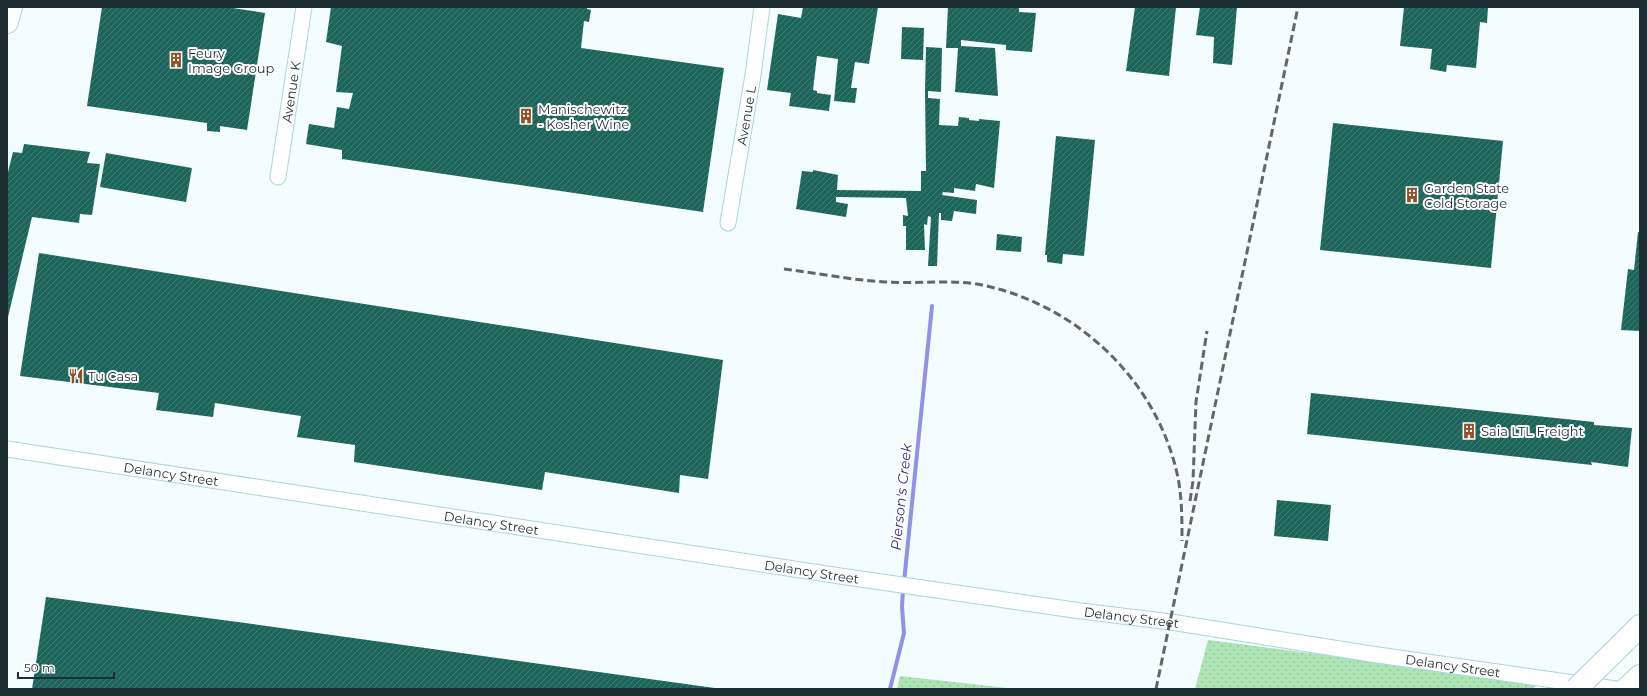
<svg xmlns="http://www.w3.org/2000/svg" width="1647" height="696" font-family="Montserrat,sans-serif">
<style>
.grass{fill:url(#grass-dots)}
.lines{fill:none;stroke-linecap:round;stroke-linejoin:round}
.stream{stroke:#9092e5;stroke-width:4}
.building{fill:url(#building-hatch)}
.minor-casing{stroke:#abd4df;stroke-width:17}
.highway-casing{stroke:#abd4df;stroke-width:24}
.minor{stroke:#fff;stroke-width:15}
.highway{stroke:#fff;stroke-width:22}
.rail{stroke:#5b696d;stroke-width:3;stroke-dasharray:8 4;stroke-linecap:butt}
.highway-bridge-casing{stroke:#abd4df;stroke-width:24;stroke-linecap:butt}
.highway-bridge{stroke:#fff;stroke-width:22}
.labels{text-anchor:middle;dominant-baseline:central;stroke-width:4;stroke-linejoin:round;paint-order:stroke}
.poi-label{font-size:13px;fill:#1d2e32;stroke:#fff;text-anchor:start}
.street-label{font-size:13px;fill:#1d2e32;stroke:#fff}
.water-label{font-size:14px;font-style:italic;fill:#372b8b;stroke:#fff}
</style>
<defs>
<pattern id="grass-dots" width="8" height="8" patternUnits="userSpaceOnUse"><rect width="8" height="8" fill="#ade4b3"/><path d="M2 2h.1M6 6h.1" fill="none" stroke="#94c49a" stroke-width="1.8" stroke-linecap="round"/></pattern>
<pattern id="building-hatch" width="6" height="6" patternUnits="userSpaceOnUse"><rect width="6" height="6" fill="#1c655b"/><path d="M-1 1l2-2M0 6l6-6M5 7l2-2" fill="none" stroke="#447c75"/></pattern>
</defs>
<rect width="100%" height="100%" fill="#f3fcfe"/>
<path class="grass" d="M 1208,640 L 1539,683 L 1532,689 L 1195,689 Z
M 900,676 L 1016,689 L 897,689 Z"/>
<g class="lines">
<path class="stream" d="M 904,582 L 932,306
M 890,689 L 904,633 L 902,607 L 903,589"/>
</g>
<path class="building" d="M 102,7 L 226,7 L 265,13 L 247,130 L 220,126 L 220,132 L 207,131 L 207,123 L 87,106 Z
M 331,7 L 587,7 L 587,9 L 591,10 L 589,22 L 584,21 L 581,48 L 724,68 L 703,212 L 342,159 L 342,150 L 306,144 L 309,124 L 334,128 L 337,107 L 349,109 L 353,93 L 336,92 L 342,46 L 326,42 Z
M 803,7 L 878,7 L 869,64 L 855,62 L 851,88 L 857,88 L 855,103 L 834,101 L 838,59 L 817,56 L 813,90 L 817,91 L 817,93 L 831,95 L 829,111 L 789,106 L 791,93 L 767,90 L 778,14 L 801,18 Z
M 948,7 L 1019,7 L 1019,12 L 1036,13 L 1032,52 L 1006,50 L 1006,45 L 961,40 L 961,46 L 995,48 L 998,96 L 955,92 L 958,48 L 946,48 Z
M 1135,7 L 1176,7 L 1169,76 L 1126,71 Z
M 1200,7 L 1237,7 L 1232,65 L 1213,63 L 1214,37 L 1196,35 Z
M 1404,7 L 1488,7 L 1487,23 L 1480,22 L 1476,68 L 1447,65 L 1446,72 L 1430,69 L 1432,49 L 1400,46 Z
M 902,27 L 924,28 L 923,60 L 901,59 Z
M 926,47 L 942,48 L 941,92 L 928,91 L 928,98 L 940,99 L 939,125 L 958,126 L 959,117 L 969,118 L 969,120 L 979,121 L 979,119 L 1000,121 L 994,188 L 976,184 L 975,191 L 954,188 L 954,193 L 943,192 L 942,195 L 977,200 L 976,214 L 954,211 L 952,221 L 941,220 L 941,213 L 939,213 L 937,266 L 928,266 L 931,217 L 928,216 L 927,225 L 924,224 L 925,250 L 906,250 L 906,226 L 903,226 L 903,215 L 908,216 L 906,198 L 836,197 L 836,202 L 848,204 L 846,217 L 796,209 L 802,171 L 813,172 L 813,170 L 838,175 L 837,190 L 921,191 L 921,171 L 926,171 L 925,91 Z
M 1333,123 L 1503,141 L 1491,268 L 1320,250 Z
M 1056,136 L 1095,140 L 1084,256 L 1063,254 L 1062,264 L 1047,262 L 1047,255 L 1045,255 Z
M 24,144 L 90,152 L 87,163 L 100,164 L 92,215 L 80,214 L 79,223 L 32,217 L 8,317 L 7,176 L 13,152 L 22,153 Z
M 106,153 L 192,168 L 186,202 L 100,187 Z
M 1638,232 L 1640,232 L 1640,331 L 1621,330 L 1628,269 L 1634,270 Z
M 997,234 L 1022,237 L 1021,252 L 996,250 Z
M 39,253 L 723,360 L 708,479 L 680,475 L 679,493 L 545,472 L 542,490 L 354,462 L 355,445 L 297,437 L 301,416 L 215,403 L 213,417 L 156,410 L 159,393 L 20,376 Z
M 1311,393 L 1594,422 L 1594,425 L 1632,428 L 1628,467 L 1591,462 L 1592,465 L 1307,434 Z
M 1277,500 L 1331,505 L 1328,541 L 1274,536 Z
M 46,597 L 238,622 L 722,689 L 32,689 Z"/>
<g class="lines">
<defs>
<g id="minor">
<path id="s1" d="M 278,177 L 304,7"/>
<path id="s2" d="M 728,223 L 753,75 L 762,7"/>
<path id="s3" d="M 7,449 L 840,576 L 1081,611 L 1171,622 L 1371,654 L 1616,689"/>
</g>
<path id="highway" d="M 7,22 L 11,7
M 1624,642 L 1640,626
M 1626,689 L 1640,676"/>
</defs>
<use href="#minor" class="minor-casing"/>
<use href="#highway" class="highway-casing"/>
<use href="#minor" class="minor"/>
<use href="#highway" class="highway"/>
<path class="rail" d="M 784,269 C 817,273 851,280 885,282 C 917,284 951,279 982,285 C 1074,304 1153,376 1176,469 C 1182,492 1182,517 1182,541
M 1190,501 L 1193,481 L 1196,402 L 1207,331
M 1156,689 L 1298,7"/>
<defs>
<path id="highway-bridge" d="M 1576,689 L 1624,642"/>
</defs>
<use href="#highway-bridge" class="highway-bridge-casing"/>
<use href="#highway-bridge" class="highway-bridge"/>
</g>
<defs>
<symbol id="building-bare" viewBox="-9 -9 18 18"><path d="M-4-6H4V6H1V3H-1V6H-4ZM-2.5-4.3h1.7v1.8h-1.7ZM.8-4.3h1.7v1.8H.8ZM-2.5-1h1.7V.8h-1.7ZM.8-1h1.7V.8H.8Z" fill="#944e26" stroke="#fff" stroke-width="2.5" paint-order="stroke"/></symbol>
<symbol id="restaurant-bare" viewBox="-9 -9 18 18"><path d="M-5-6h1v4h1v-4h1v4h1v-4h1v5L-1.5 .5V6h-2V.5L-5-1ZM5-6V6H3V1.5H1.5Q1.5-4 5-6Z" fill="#944e26" stroke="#fff" stroke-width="2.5" paint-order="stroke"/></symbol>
</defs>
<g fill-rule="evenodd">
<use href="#building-bare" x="165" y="49" width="22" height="22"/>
<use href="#building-bare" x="515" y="105" width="22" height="22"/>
<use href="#building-bare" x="1401" y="184" width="22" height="22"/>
<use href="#restaurant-bare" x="65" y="365" width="22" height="22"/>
<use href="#building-bare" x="1458" y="420" width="22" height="22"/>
</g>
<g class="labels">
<g class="poi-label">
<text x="188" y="53">Feury<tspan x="188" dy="15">Image Group</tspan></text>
<text x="538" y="109">Manischewitz<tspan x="538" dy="15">- Kosher Wine</tspan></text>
<text x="1424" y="188">Garden State<tspan x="1424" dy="15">Cold Storage</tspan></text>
<text x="88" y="376">Tu Casa</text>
<text x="1481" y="431">Saia LTL Freight</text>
</g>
<g class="street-label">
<text stroke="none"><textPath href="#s1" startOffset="86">Avenue K</textPath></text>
<text stroke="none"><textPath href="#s2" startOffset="109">Avenue L</textPath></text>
<text stroke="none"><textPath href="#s3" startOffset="166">Delancy Street</textPath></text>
<text stroke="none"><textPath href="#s3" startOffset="490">Delancy Street</textPath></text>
<text stroke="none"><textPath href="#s3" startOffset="814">Delancy Street</textPath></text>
<text stroke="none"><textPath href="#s3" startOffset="1137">Delancy Street</textPath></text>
<text stroke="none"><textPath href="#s3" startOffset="1462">Delancy Street</textPath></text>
</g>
<g class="water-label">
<text transform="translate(901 497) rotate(-84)">Pierson's Creek</text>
</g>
</g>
<rect width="1647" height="696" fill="none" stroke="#1d2e32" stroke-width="16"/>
<path d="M18 672v6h96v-6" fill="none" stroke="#1d2e32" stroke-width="2"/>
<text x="24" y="672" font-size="12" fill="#1d2e32" stroke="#ffffff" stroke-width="3" paint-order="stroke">50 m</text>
</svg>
